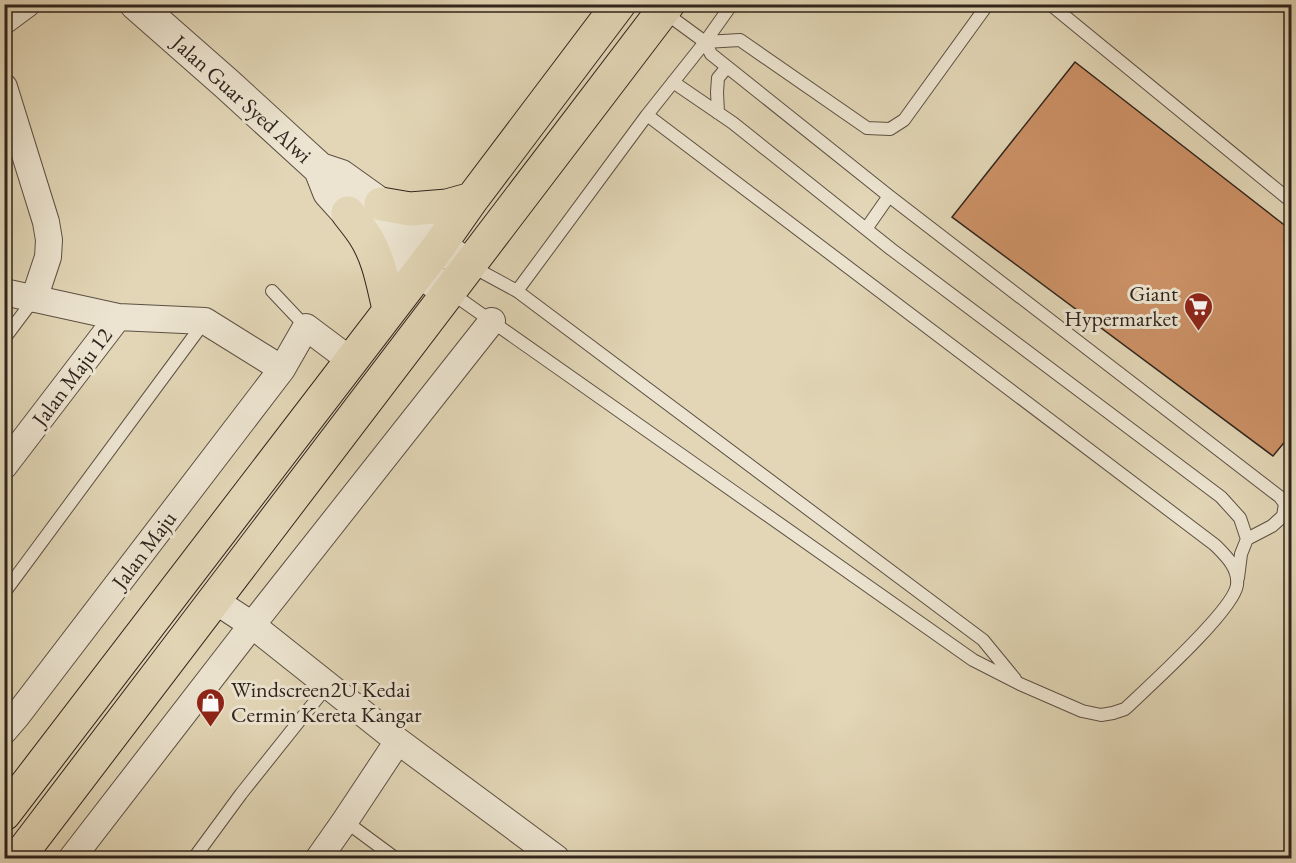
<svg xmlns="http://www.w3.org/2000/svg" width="1296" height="863" font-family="'EB Garamond',serif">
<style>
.building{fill:#cc9166;stroke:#30241d;stroke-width:1.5}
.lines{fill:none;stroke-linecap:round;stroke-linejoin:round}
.service-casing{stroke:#5c5043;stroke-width:14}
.minor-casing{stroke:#5c5043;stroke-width:28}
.tertiary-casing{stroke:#5c5043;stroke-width:34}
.primary-casing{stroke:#30241d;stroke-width:35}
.service{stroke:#ece4d0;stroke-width:12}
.minor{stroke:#ece4d0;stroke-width:26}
.tertiary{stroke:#ece4d0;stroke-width:32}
.primary{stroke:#e2d6b6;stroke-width:33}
.labels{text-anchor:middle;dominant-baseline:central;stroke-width:6;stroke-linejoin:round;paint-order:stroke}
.street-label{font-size:22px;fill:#30241d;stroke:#ece4d0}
.poi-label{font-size:22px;fill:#30241d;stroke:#ece4d0;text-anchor:end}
</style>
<rect width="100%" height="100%" fill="#e2d6b6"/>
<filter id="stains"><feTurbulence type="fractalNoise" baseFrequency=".00333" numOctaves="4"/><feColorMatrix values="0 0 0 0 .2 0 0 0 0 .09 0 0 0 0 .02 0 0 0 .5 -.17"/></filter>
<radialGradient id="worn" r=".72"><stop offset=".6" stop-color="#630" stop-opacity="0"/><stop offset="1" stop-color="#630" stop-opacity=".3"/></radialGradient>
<path class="building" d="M 1075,62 L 1292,231 L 1292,433 L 1273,456 L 952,217 Z"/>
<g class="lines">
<defs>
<path id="service" d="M 1050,4 L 1292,202
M 664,12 L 705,42 L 740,40 L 867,128 L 890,129 L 904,120 L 988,4
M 705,42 L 711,54 L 889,196 L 1280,497 L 1285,504 L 1283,516 L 1272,526 L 1247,539
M 673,82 L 733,123 L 891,249 L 1221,497 L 1240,518 L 1247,539 L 1241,554 L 1238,578
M 718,113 L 717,92 L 718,78 L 727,67
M 866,229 L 889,196
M 471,266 L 517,291 L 983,640 L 1015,679
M 272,291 L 306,327
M 517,291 L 647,115 L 705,42 L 732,4
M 450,292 L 973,660 L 1020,684 L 1082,711 L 1101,715 L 1113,713 L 1125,709 C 1147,688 1234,610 1237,585 C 1239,568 1226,556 1215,545 L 647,115
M 4,339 L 34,299
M 4,593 L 205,321
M 345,821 L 395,858
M 194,858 L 241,794 L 328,685"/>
<path id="minor" d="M 4,21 L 27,4
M 4,87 L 46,222 L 49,240 L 48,257 L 34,299
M 4,292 L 118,317 L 205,321 L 282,369
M 4,466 L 118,317
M 214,600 L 252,625 L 398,741 L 556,858
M 4,731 L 16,717 L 282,369 L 306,327 L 350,360
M 72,858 L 252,625 L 492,321
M 319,858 L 345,821 L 398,741"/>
<path id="tertiary" d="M 136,4 L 227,84 L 320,169 L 329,192 L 348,213 L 418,271 L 449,291
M 320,169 L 341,176 L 439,246 L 462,261"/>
<path id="primary" d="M 381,204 L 410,209 L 447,206 L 472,199
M 348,213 C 354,221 360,228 365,236 C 379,258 383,284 389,309
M 4,814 L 439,246 L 472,199 L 619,4
M 18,858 L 668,4"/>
</defs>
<use href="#service" class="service-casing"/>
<use href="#minor" class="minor-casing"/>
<use href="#tertiary" class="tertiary-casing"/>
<use href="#primary" class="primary-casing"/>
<use href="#service" class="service"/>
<use href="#minor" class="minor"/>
<use href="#tertiary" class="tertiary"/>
<use href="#primary" class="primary"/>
</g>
<defs>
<symbol id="supermarket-pin" viewBox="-11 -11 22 30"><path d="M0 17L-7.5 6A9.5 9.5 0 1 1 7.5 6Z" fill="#8f2418" stroke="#ece4d0"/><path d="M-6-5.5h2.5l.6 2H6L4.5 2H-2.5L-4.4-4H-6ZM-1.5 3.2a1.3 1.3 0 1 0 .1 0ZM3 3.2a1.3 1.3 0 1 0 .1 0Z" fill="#fff"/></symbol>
<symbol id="shop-pin" viewBox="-11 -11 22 30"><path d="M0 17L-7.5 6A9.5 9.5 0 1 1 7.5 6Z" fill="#8f2418" stroke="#ece4d0"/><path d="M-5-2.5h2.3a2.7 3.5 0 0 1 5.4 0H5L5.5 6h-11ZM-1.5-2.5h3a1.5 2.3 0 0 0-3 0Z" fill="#fff"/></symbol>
</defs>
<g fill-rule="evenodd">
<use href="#supermarket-pin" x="1182" y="290" width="33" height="45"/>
<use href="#shop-pin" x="194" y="686" width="33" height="45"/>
</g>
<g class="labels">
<g class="street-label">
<text transform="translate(242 99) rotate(42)">Jalan Guar Syed Alwi</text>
<text transform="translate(72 377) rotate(-53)">Jalan Maju 12</text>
<text transform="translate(144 550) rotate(-53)">Jalan Maju</text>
</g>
<g class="poi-label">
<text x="1178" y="293">Giant<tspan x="1178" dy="25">Hypermarket</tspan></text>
<text x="231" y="689" text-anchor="start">Windscreen2U Kedai<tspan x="231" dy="25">Cermin Kereta Kangar</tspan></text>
</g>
</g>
<rect width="1296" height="863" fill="none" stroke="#e2d6b6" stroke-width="24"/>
<rect x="6" y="6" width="1284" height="851" fill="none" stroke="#30241d" stroke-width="3"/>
<rect x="12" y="12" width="1272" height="839" fill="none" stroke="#30241d" stroke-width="1.5"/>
<rect width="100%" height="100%" filter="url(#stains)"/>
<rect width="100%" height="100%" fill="url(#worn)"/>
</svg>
